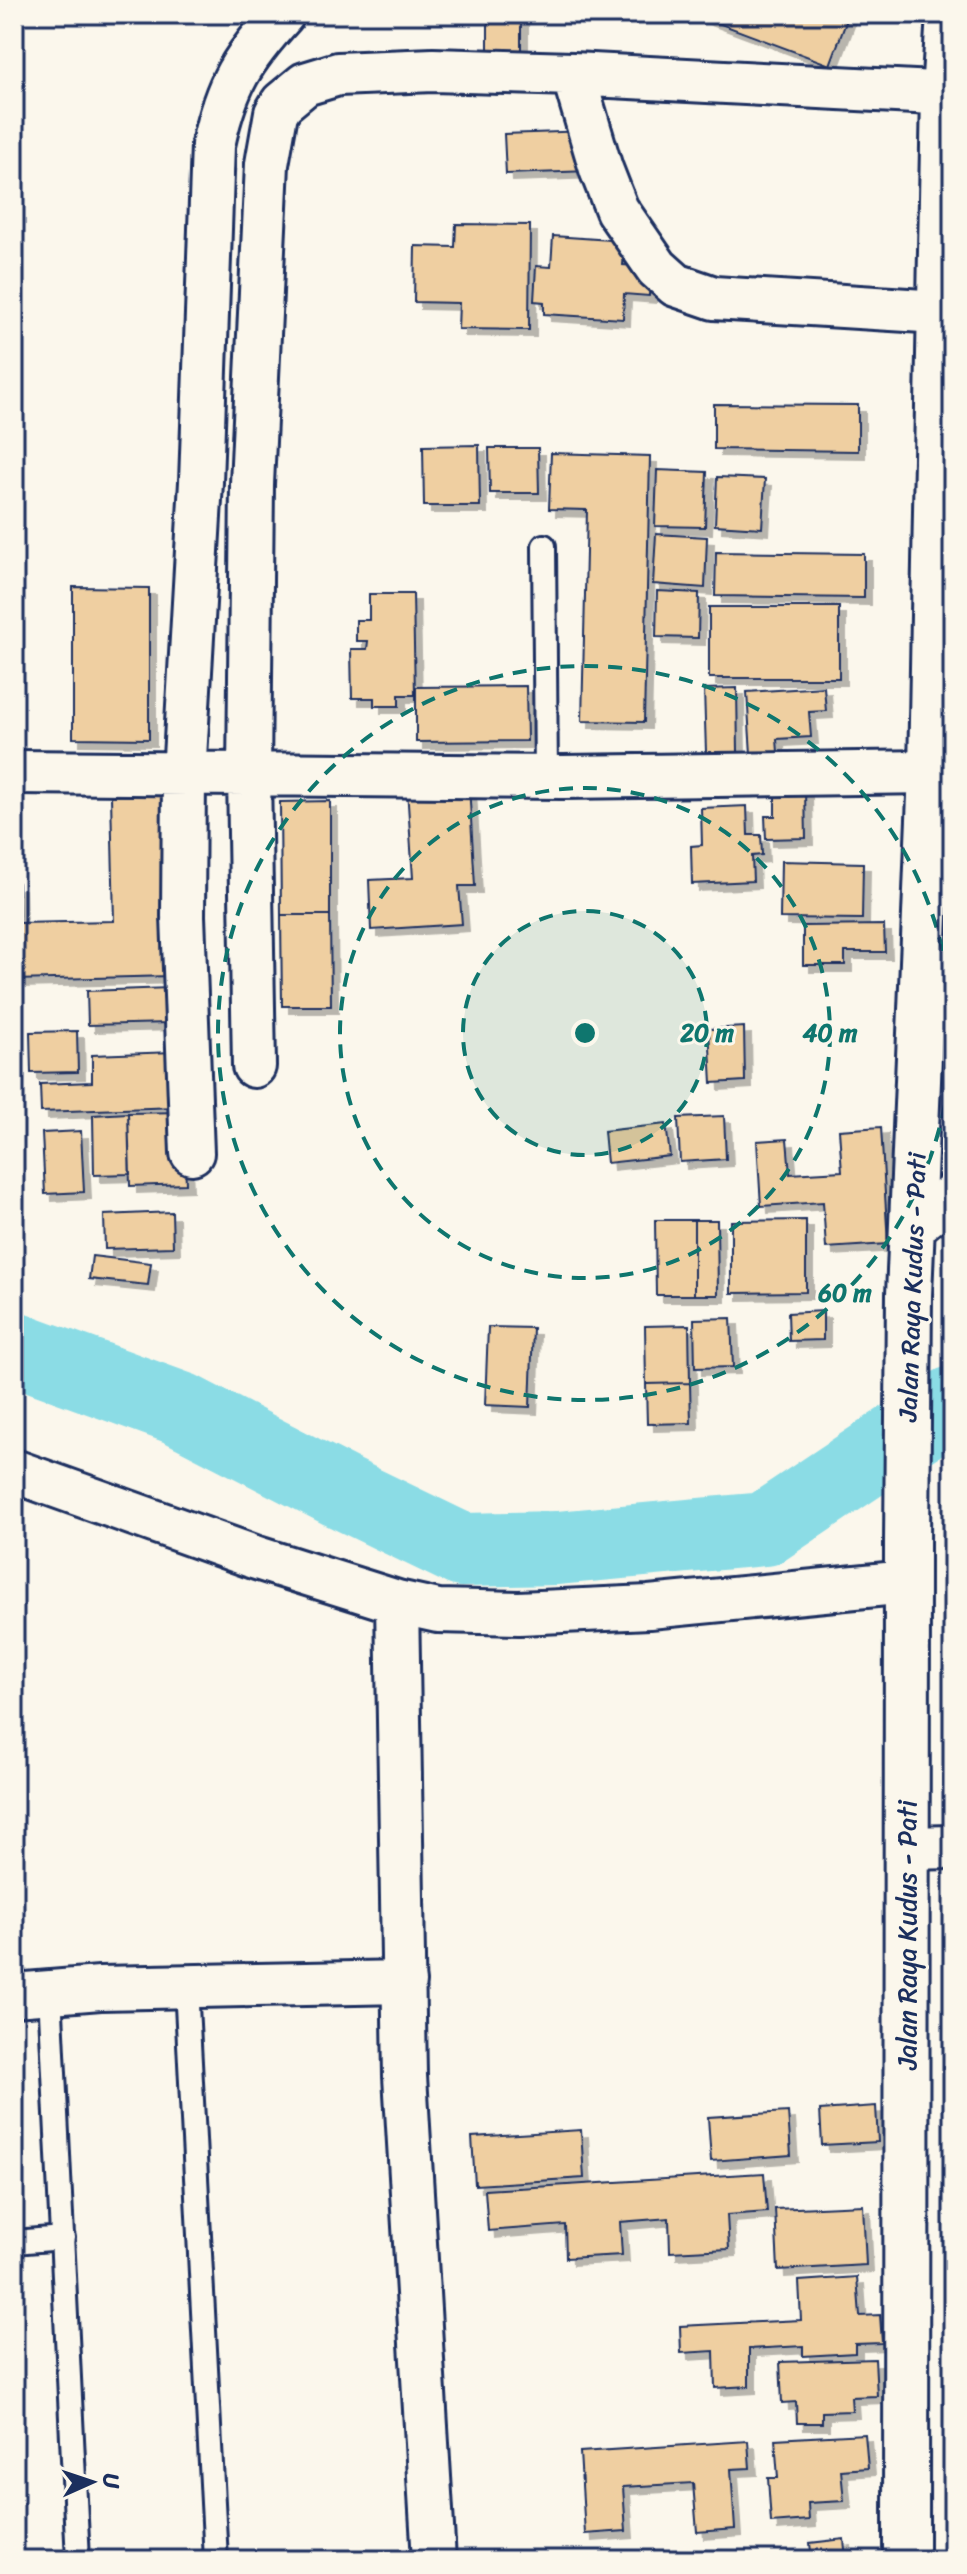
<svg xmlns="http://www.w3.org/2000/svg" width="967" height="2574" font-family="Sriracha,sans-serif">
<style>
.lines{fill:none;stroke-linecap:round;stroke-linejoin:round}
.river{stroke:#8bdce5;stroke-width:74}
.building{fill:#efcfa1;stroke:#1b2f5e;stroke-width:2;filter:url(#shadow)}
.service-casing{stroke:#1b2f5e;stroke-width:28}
.minor-casing{stroke:#1b2f5e;stroke-width:48}
.trunk-casing{stroke:#1b2f5e;stroke-width:50}
.service{stroke:#fbf7ec;stroke-width:22}
.minor{stroke:#fbf7ec;stroke-width:42}
.trunk{stroke:#fbf7ec;stroke-width:44}
.ring{fill:none;stroke:#0f766e;stroke-width:4;stroke-dasharray:14 10}
.labels{text-anchor:middle;dominant-baseline:central;stroke-width:6;stroke-linejoin:round;paint-order:stroke}
.street-label{font-size:26px;fill:#1b2f5e;stroke:#fbf7ec}
.centre{fill:#0f766e;stroke:#fbf7ec;stroke-width:4}
.ring-label{font-size:24px;text-anchor:middle;font-weight:bold;fill:#0f766e;stroke:#fbf7ec;stroke-width:6;stroke-linejoin:round;paint-order:stroke}
</style>
<defs>
<filter id="shadow"><feDropShadow dx="7" dy="7" stdDeviation="0" flood-color="#0004"/></filter>
</defs>
<rect width="100%" height="100%" fill="#fbf7ec"/>
<filter id="ink" filterUnits="userSpaceOnUse"><feTurbulence type="fractalNoise" baseFrequency=".0125" numOctaves="2"/><feDisplacementMap in="SourceGraphic" scale="16" xChannelSelector="R" yChannelSelector="G"/><feConvolveMatrix kernelMatrix="1 2 1 2 8 2 1 2 1" color-interpolation-filters="sRGB"/></filter>
<g filter="url(#ink)">
<g class="lines">
<path class="river" d="M 14,1348 L 181,1409 L 340,1491 L 462,1550 L 557,1548 L 765,1529 L 953,1403"/>
</g>
<path class="building" d="M 488,14 L 521,14 L 521,62 L 488,62 Z
M 694,14 L 849,14 L 830,65 Z
M 588,131 L 590,171 L 506,174 L 504,134 Z
M 456,224 L 530,225 L 529,330 L 458,329 L 459,303 L 414,302 L 415,246 L 455,247 Z
M 553,236 L 625,241 L 623,265 L 650,267 L 649,296 L 624,294 L 623,319 L 544,314 L 544,302 L 534,301 L 536,266 L 551,267 Z
M 714,404 L 858,405 L 858,451 L 714,449 Z
M 479,445 L 480,506 L 424,506 L 423,446 Z
M 489,448 L 538,448 L 539,493 L 490,493 Z
M 551,453 L 650,456 L 644,722 L 582,721 L 587,510 L 549,509 Z
M 657,470 L 707,472 L 705,527 L 655,526 Z
M 717,477 L 765,479 L 762,528 L 715,525 Z
M 656,534 L 707,537 L 705,588 L 653,584 Z
M 716,552 L 864,554 L 864,598 L 715,596 Z
M 73,587 L 149,588 L 149,739 L 73,738 Z
M 657,591 L 699,593 L 698,638 L 656,637 Z
M 369,594 L 413,594 L 415,695 L 399,695 L 399,706 L 374,706 L 374,698 L 352,698 L 351,649 L 367,649 L 368,641 L 356,641 L 356,620 L 369,620 Z
M 709,607 L 839,607 L 839,678 L 709,678 Z
M 526,686 L 527,741 L 416,742 L 416,687 Z
M 824,687 L 826,711 L 809,712 L 811,737 L 777,739 L 778,752 L 751,754 L 747,692 Z
M 737,688 L 738,752 L 706,752 L 704,689 Z
M 469,785 L 475,886 L 459,886 L 462,924 L 371,930 L 369,880 L 413,878 L 407,789 Z
M 775,790 L 805,790 L 806,838 L 766,839 L 765,816 L 775,816 Z
M 167,795 L 172,976 L 14,980 L 14,883 L 18,883 L 19,923 L 114,921 L 111,796 Z
M 330,801 L 330,915 L 281,915 L 280,802 Z
M 747,806 L 748,835 L 761,835 L 762,855 L 752,856 L 753,881 L 692,884 L 691,846 L 702,845 L 701,808 Z
M 781,861 L 863,863 L 862,919 L 780,918 Z
M 281,915 L 330,915 L 331,1006 L 282,1006 Z
M 884,925 L 885,952 L 845,952 L 845,965 L 803,965 L 803,926 Z
M 170,988 L 171,1023 L 88,1025 L 87,991 Z
M 744,1027 L 745,1081 L 712,1083 L 709,1029 Z
M 77,1031 L 78,1072 L 31,1073 L 30,1032 Z
M 174,1052 L 176,1107 L 41,1112 L 40,1084 L 92,1082 L 92,1055 Z
M 183,1112 L 186,1184 L 130,1186 L 128,1113 Z
M 128,1113 L 130,1174 L 94,1175 L 93,1115 Z
M 724,1116 L 726,1159 L 680,1162 L 678,1118 Z
M 666,1124 L 670,1156 L 607,1163 L 604,1131 Z
M 881,1127 L 888,1244 L 826,1248 L 823,1202 L 761,1206 L 757,1141 L 787,1139 L 790,1174 L 842,1171 L 839,1130 Z
M 81,1131 L 84,1192 L 45,1194 L 42,1133 Z
M 172,1212 L 173,1247 L 105,1249 L 104,1215 Z
M 655,1220 L 694,1220 L 694,1295 L 656,1295 Z
M 694,1220 L 717,1220 L 718,1295 L 694,1295 Z
M 806,1220 L 806,1292 L 731,1293 L 731,1221 Z
M 92,1256 L 151,1263 L 148,1285 L 89,1279 Z
M 823,1311 L 823,1340 L 789,1341 L 788,1313 Z
M 731,1318 L 733,1367 L 695,1368 L 694,1319 Z
M 689,1325 L 690,1383 L 646,1384 L 645,1326 Z
M 488,1327 L 533,1328 L 530,1407 L 485,1405 Z
M 690,1383 L 691,1423 L 647,1424 L 646,1384 Z
M 876,2106 L 878,2142 L 822,2145 L 820,2110 Z
M 788,2112 L 791,2155 L 711,2161 L 708,2117 Z
M 581,2130 L 584,2178 L 475,2185 L 472,2137 Z
M 764,2173 L 767,2212 L 727,2215 L 729,2249 L 670,2252 L 669,2218 L 620,2222 L 622,2255 L 566,2258 L 565,2225 L 488,2231 L 485,2190 Z
M 863,2205 L 866,2265 L 778,2270 L 775,2209 Z
M 857,2277 L 860,2316 L 880,2315 L 882,2343 L 855,2344 L 855,2353 L 803,2356 L 803,2346 L 749,2349 L 749,2386 L 715,2388 L 714,2351 L 681,2353 L 680,2326 L 801,2320 L 799,2281 Z
M 875,2359 L 877,2396 L 851,2397 L 852,2411 L 822,2412 L 822,2423 L 797,2423 L 796,2402 L 782,2403 L 780,2362 Z
M 865,2434 L 868,2468 L 841,2470 L 844,2501 L 808,2503 L 809,2520 L 771,2523 L 768,2478 L 778,2478 L 775,2439 Z
M 748,2441 L 750,2468 L 731,2469 L 735,2529 L 697,2532 L 693,2483 L 623,2487 L 626,2531 L 585,2534 L 580,2452 Z
M 844,2539 L 846,2560 L 768,2560 L 768,2556 L 811,2552 L 810,2543 Z"/>
<g class="lines">
<defs>
<path id="service" d="M 544,546 L 546,777
M 186,1986 L 216,2560
M 50,1992 L 78,2560
M 14,2242 L 63,2238"/>
<path id="minor" d="M 573,74 L 601,169 L 617,210 L 657,268 L 676,285 L 714,298 L 940,312
M 14,772 L 563,777 L 931,772
M 254,1066 L 249,775 L 252,484 L 267,164 L 276,113 L 282,103 L 305,84 L 338,74 L 433,70 L 573,74 L 953,94
M 192,1153 L 183,916 L 184,775 L 201,482 L 213,145 C 226,84 242,59 283,14
M 912,1227 L 953,1195
M 14,1471 L 257,1558 L 397,1602 L 438,1611 L 519,1613 L 649,1607 L 907,1582
M 397,1602 L 405,2076 L 434,2560
M 907,1848 L 953,1847
M 14,1995 L 100,1988 L 404,1982"/>
<path id="trunk" d="M 906,2560 L 907,1544 L 909,1295 L 931,772 L 944,94 L 949,14"/>
</defs>
<use href="#service" class="service-casing"/>
<use href="#minor" class="minor-casing"/>
<use href="#trunk" class="trunk-casing"/>
<use href="#service" class="service"/>
<use href="#minor" class="minor"/>
<use href="#trunk" class="trunk"/>
</g>
</g>
<circle cx="585" cy="1033" r="122" fill="#0f766e" fill-opacity=".12"/>
<g class="ring">
<circle cx="585" cy="1033" r="122"/>
<circle cx="585" cy="1033" r="245"/>
<circle cx="585" cy="1033" r="367"/>
</g>
<g class="labels">
<g class="street-label">
<text transform="translate(912 1287) rotate(-88)">Jalan Raya Kudus - Pati</text>
<text transform="translate(907 1935) rotate(-90)">Jalan Raya Kudus - Pati</text>
</g>
</g>
<circle cx="585" cy="1033" r="12" class="centre"/>
<g class="ring-label">
<text x="707" y="1041">20 m</text>
<text x="830" y="1041">40 m</text>
<text x="845" y="1301">60 m</text>
</g>
<rect width="967" height="2574" fill="none" stroke="#fbf7ec" stroke-width="48"/>
<rect x="24" y="24" width="919" height="2526" fill="none" stroke="#1b2f5e" stroke-width="3" filter="url(#ink)"/>
<g transform="translate(92 2482) rotate(87)" stroke="#fbf7ec" stroke-width="6" paint-order="stroke">
<path d="M0-6L14 30L0 20L-14 30Z" fill="#1b2f5e"/>
<text y="-12" font-size="22" font-weight="bold" text-anchor="middle" fill="#1b2f5e">U</text>
</g>
</svg>
